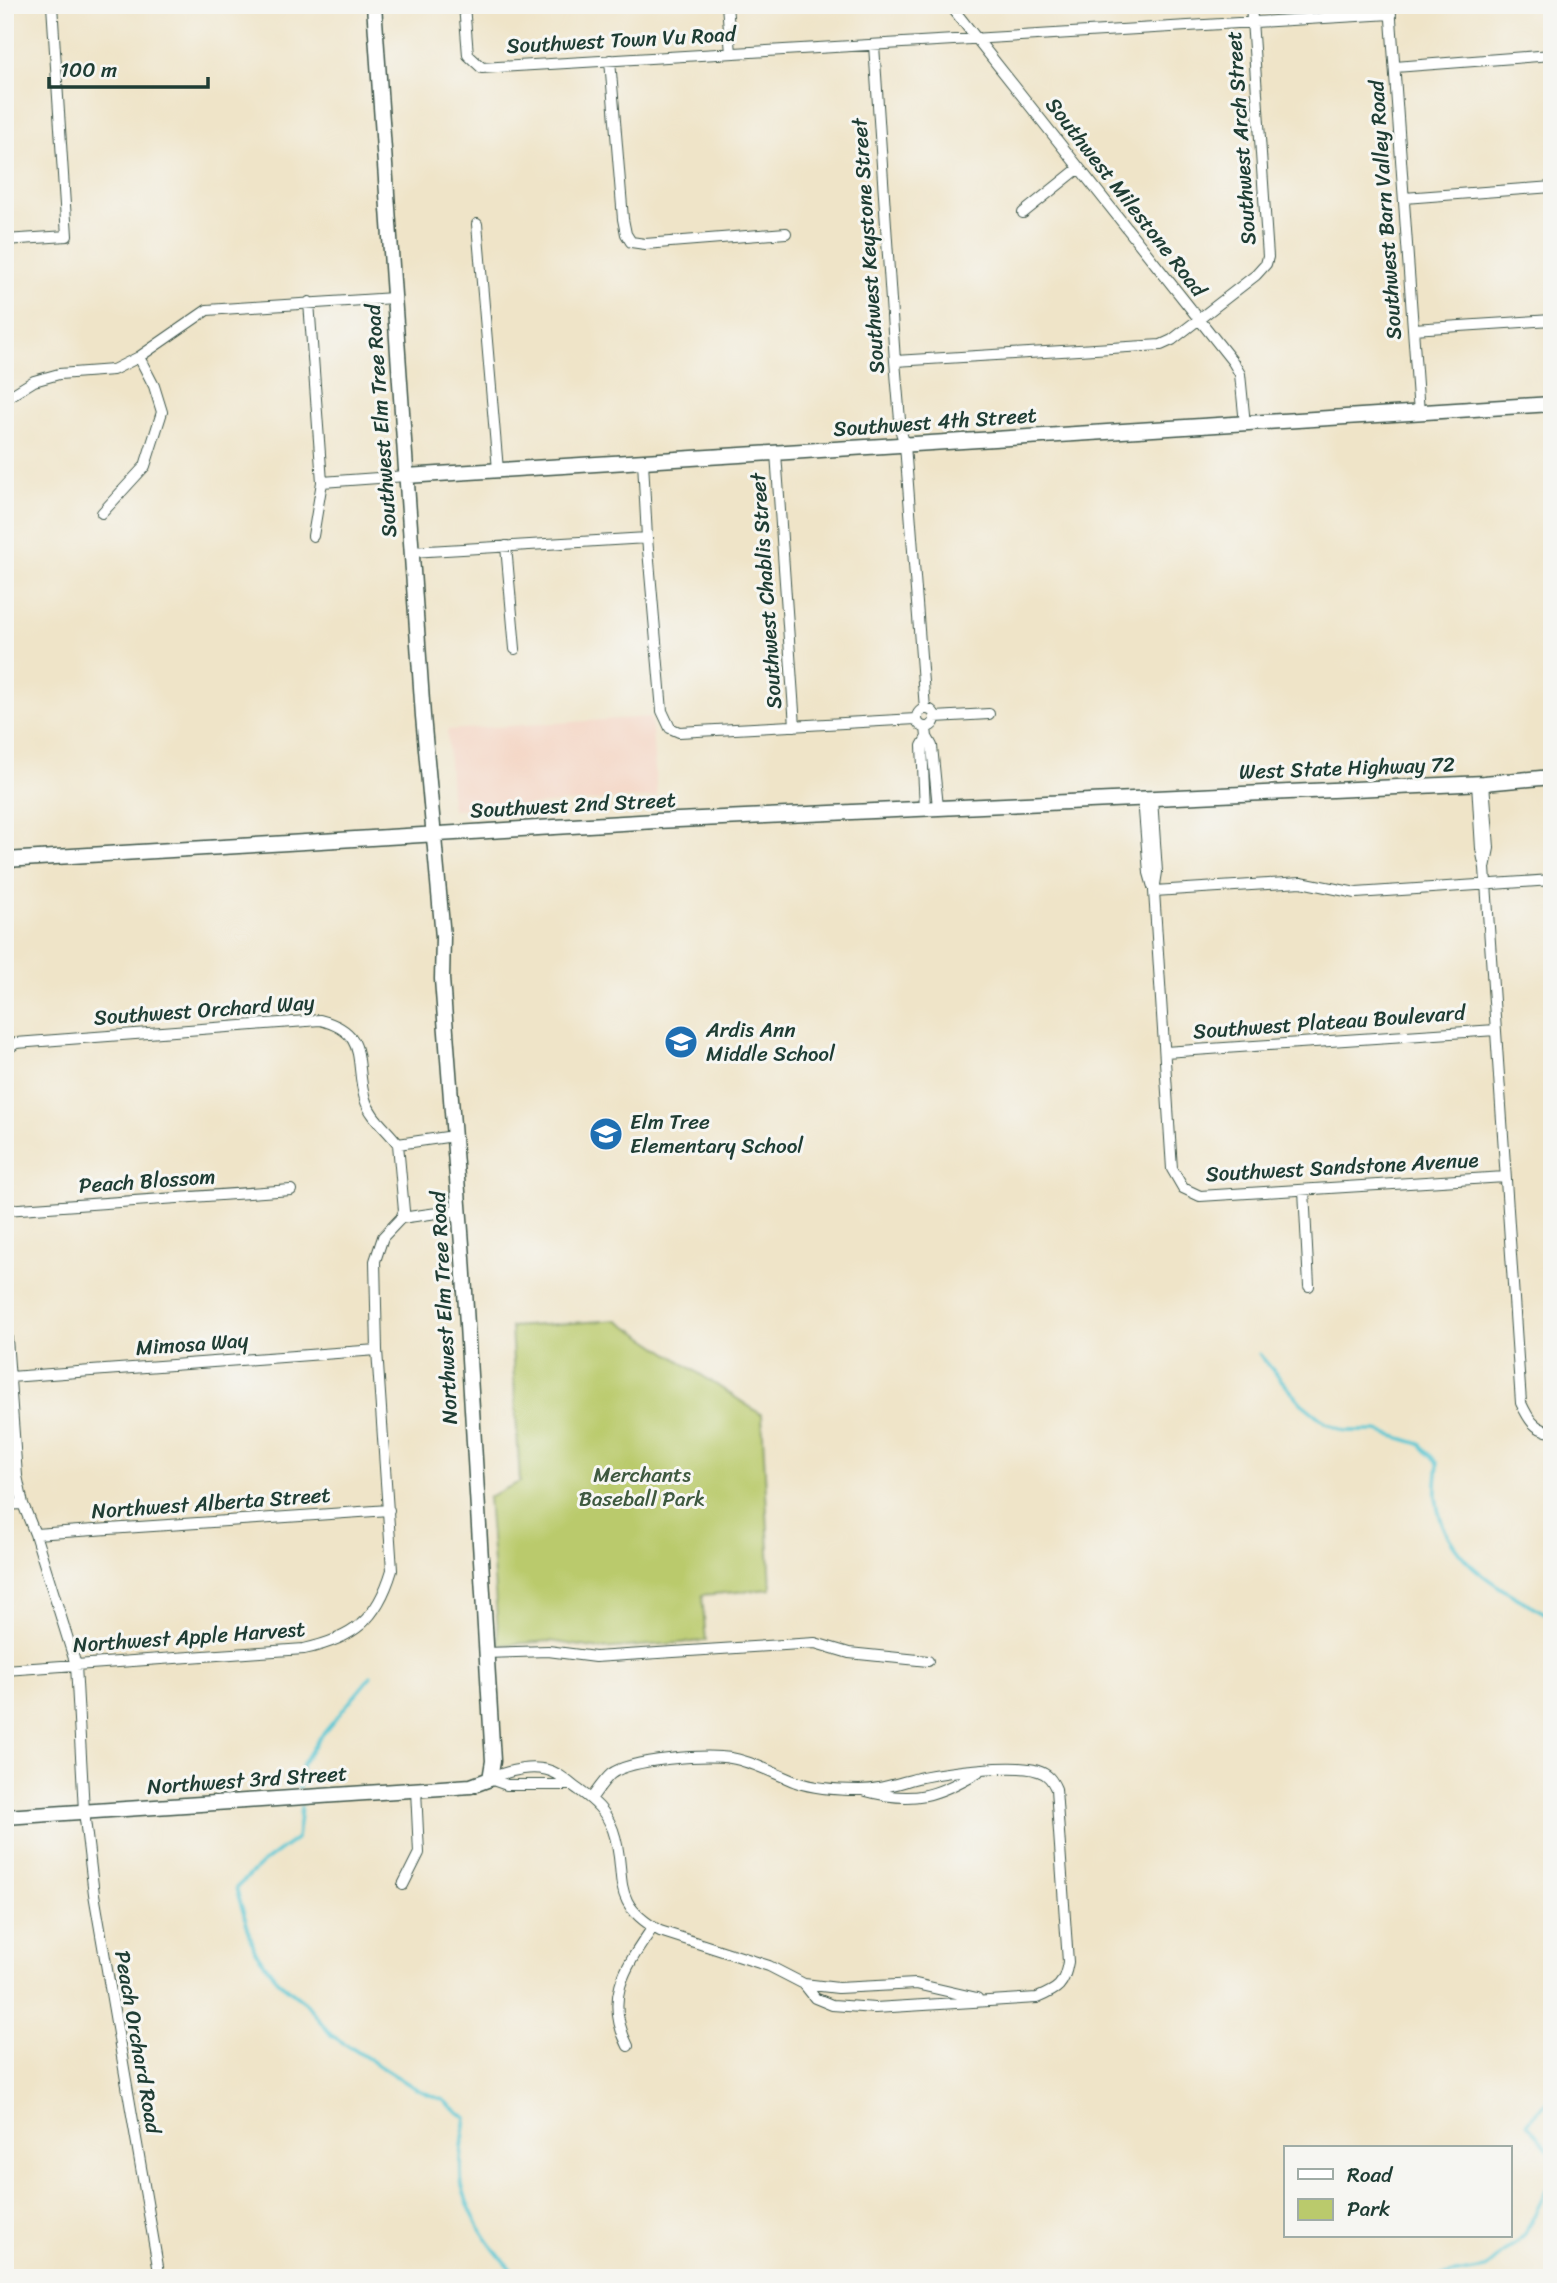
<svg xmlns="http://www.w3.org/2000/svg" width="1557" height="2283" font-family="Sriracha,sans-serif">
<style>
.built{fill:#f4d3c1}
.green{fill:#baca6c;stroke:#6c8450;stroke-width:2}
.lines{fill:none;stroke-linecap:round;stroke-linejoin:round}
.stream{stroke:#5ac6d2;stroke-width:3.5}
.street-casing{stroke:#3e564a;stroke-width:12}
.secondary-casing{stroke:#3e564a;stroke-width:17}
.street{stroke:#fff;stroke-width:10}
.secondary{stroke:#fff;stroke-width:14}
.labels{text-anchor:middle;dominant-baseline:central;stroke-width:6;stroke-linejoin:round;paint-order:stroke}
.street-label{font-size:21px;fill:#1f3d34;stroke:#f6f6f2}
.poi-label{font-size:21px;fill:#1f3d34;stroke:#f6f6f2;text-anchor:start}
.park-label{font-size:21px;fill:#3e593f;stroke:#f6f6f2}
</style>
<rect width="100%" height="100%" fill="#f6f6f2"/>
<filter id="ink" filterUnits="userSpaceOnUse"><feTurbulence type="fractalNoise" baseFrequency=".0143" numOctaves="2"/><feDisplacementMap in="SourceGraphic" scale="14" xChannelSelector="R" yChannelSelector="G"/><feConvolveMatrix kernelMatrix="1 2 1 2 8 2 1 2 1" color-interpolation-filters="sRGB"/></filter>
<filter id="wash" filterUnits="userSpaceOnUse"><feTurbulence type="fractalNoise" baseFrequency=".00686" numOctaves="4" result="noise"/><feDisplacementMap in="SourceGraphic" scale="28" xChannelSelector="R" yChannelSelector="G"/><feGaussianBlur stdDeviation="1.57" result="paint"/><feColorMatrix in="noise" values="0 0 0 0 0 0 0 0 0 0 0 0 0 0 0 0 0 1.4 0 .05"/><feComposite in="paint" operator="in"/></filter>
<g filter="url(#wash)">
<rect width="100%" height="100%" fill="#efe4c8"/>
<path class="built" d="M 651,717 L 657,797 L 452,810 L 447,730 Z"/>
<path class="green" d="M 618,1320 L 762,1415 L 771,1589 L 702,1595 L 706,1641 L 600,1649 L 550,1641 L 499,1645 L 488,1497 L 520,1482 L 511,1327 Z"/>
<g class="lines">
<path class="stream" d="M 1259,1354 L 1301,1403 L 1326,1423 L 1345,1431 L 1377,1431 L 1420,1444 L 1438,1464 C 1437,1475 1435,1486 1436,1497 C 1443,1562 1501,1589 1552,1617
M 299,1788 L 302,1765 L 318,1740 L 371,1676
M 301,1807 L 297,1838 L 264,1862 L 236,1888 L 255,1951 L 279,1982 L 305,2002 L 331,2035 L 418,2090 L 443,2100 L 466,2118 C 463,2138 458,2171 463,2190 C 473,2223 495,2255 520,2278
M 1433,2278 L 1485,2269 L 1525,2234 L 1549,2185 L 1551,2153 L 1527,2123 L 1552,2097"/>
</g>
</g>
<g filter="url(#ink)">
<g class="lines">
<defs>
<path id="street" d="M 464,5 L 468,55 L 482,68 L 1391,14
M 727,5 L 731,53
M 950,5 L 1233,362 L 1240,374 L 1245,424
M 1390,5 L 1419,413
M 874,45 L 895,361 L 901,432 L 905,445 L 925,709
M 610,60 L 623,219 L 626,234 L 631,242 L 645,244 L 786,233
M 1395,67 L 1552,55
M 1404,198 L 1552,187
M 1023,213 L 1079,168
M 477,224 L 498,470
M 5,240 L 67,236 L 52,5
M 309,302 L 322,482 L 313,536
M 1413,329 L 1552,320
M 895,361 L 1161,345 L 1172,340 L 1256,275 L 1266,264 L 1268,257 L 1251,5
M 5,399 L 34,381 L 59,374 L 113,370 L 139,357 L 207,310 L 394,298
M 776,453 L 795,726
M 643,461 L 647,538 L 662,711 L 670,728 L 679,732 L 916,719
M 322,482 L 406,476
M 102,513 L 145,466 L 162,412 L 154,386 L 139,357
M 506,546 L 515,649
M 411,552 L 647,538
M917 718a9 9 0 1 1 18 0a9 9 0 1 1-18 0Z
M 935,717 L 989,714
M 926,728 L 927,737 L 932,746 L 938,807
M 1477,783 L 1481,849 L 1485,868 L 1489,848 L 1484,783
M 1143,798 L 1149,873 L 1153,887
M 1152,798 L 1157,872 L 1154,891 L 1172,1169 L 1183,1188 L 1200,1196 L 1505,1177
M 925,808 L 922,746 L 927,737
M 1485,868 L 1521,1403 C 1528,1418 1534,1430 1552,1432
M 1154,891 L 1301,882 L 1356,893 L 1552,880
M 5,1051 L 16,1043 L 320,1020 C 370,1033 354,1061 365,1099 C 370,1117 387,1129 398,1144
M 1165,1052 L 1496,1030
M 398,1144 L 404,1211 L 401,1218
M 398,1144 L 454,1136
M 1304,1190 L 1309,1286
M 5,1210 L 291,1190
M 5,1311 L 17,1476 L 23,1504 L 35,1534 L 76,1665 L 84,1811 L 94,1894 L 160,2278
M 10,1377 L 377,1350
M 5,1505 L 23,1504
M 35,1534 L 389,1510
M 485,1653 L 548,1651 L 595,1657 L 815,1643 L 849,1653 L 928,1661
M 5,1670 L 304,1649 C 354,1638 377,1620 392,1570 L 377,1350 L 375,1261 L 383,1237 L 401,1218 L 459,1210
M 490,1779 C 508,1770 538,1763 557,1774 C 565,1778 571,1785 579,1790 C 594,1801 606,1811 613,1830 C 629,1875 606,1901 660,1931 L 769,1966 L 804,1984 L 838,1988 L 916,1984 L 977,1998
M 490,1779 L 507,1785 L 571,1785
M 866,1791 C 913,1804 937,1796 978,1772
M 591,1799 C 597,1791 604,1780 611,1774 C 631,1759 706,1754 731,1758 C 754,1762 775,1774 796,1782 C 816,1789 839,1790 859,1790 C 881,1790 901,1782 922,1777 C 946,1772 1016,1763 1038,1771 C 1048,1774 1052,1780 1056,1789 L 1068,1962 C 1064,1986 1058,1989 1037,1998 L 875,2008 L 832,2005 L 815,1998 L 804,1984
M 403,1885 L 419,1853 L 416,1790
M 628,2046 C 603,1997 626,1967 653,1927"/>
<path id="secondary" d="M 406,476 L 1552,404
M 5,860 L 656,821 L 1484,783 L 1552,777
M 5,1817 L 471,1786 L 490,1779 L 493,1761 L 463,1258 L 442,979 L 443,937 L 423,716 L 374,5"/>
</defs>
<use href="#street" class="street-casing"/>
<use href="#secondary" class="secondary-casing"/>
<use href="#street" class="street"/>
<use href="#secondary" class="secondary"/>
</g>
</g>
<defs>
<symbol id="school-disc" viewBox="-11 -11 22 22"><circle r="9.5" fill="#1f6fb2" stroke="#f6f6f2"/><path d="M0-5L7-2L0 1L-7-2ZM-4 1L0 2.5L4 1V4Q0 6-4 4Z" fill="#fff"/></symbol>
</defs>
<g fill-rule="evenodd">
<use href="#school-disc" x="662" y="1023" width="38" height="38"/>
<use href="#school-disc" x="587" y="1115" width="38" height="38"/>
</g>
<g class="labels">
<g class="street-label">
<text transform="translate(621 40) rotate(-3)">Southwest Town Vu Road</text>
<text transform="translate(1241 138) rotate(-94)">Southwest Arch Street</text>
<text transform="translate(1126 197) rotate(52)">Southwest Milestone Road</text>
<text transform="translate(1385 210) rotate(-94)">Southwest Barn Valley Road</text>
<text transform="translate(868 246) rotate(-94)">Southwest Keystone Street</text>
<text transform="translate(381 421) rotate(-94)">Southwest Elm Tree Road</text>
<text transform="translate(935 422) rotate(-4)">Southwest 4th Street</text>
<text transform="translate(766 591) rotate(-94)">Southwest Chablis Street</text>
<text transform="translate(1347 768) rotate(-2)">West State Highway 72</text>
<text transform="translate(573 805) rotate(-3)">Southwest 2nd Street</text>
<text transform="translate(204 1010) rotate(-4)">Southwest Orchard Way</text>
<text transform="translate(1329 1022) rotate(-4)">Southwest Plateau Boulevard</text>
<text transform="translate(1342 1167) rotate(-3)">Southwest Sandstone Avenue</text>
<text transform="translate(147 1181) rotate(-4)">Peach Blossom</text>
<text transform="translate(444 1308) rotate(-93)">Northwest Elm Tree Road</text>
<text transform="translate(192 1344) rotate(-4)">Mimosa Way</text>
<text transform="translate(211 1503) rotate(-4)">Northwest Alberta Street</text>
<text transform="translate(189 1637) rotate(-4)">Northwest Apple Harvest</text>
<text transform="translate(247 1780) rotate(-4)">Northwest 3rd Street</text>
<text transform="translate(138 2042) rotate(80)">Peach Orchard Road</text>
</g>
<g class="poi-label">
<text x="706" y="1030">Ardis Ann<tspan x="706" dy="24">Middle School</tspan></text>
<text x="630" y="1122">Elm Tree<tspan x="630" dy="24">Elementary School</tspan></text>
</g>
<g class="park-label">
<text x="642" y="1475">Merchants<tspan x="642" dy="24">Baseball Park</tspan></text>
</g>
</g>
<rect width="1557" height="2283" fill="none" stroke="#f6f6f2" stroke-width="28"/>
<rect x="1284" y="2146" width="228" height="91" fill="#f6f6f2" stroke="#a0aca6" stroke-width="2"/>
<rect x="1298" y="2169" width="35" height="10" fill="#ffffff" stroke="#a0aca6" stroke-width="2"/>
<text x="1347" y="2182" font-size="21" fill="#1f3d34">Road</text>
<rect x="1298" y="2199" width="35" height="21" fill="#baca6c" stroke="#a0aca6" stroke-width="2"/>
<text x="1347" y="2216" font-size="21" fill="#1f3d34">Park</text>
<path d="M49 77v10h159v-10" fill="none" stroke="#1f3d34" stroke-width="3.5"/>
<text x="60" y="77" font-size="21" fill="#1f3d34" stroke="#f6f6f2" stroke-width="5" paint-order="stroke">100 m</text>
</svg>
